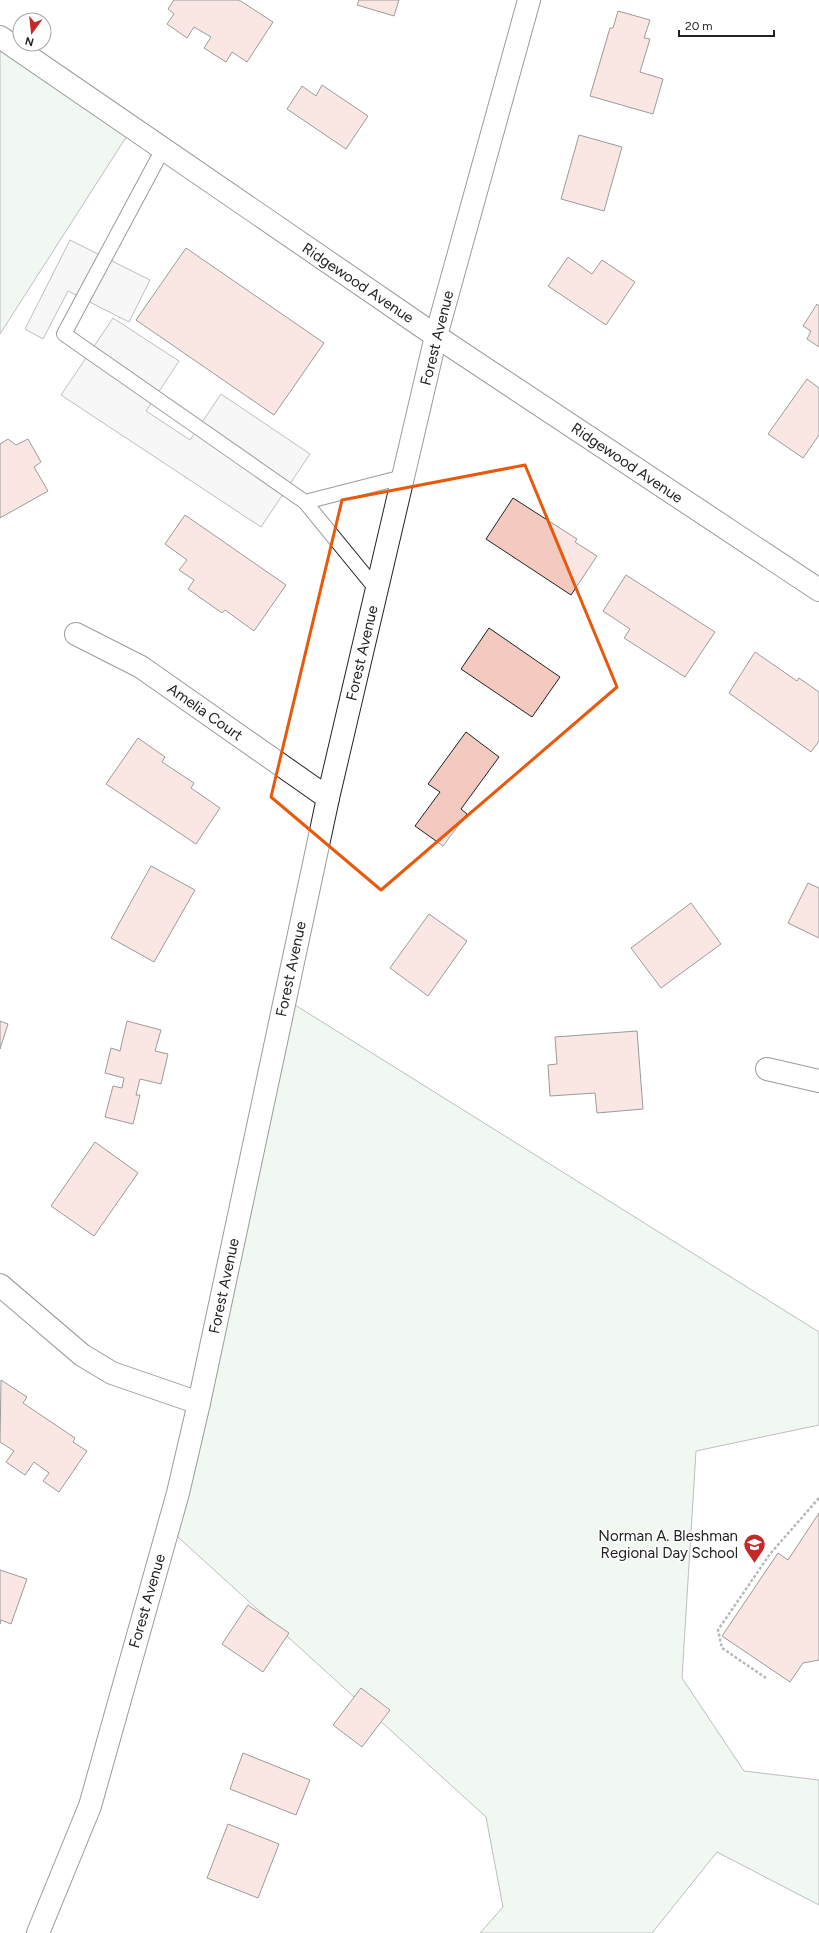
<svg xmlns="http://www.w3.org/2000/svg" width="819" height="1933" font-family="Figtree,sans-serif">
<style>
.green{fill:#e0efe3;stroke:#6f6f6f}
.parking{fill:#ededed;stroke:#6f6f6f}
.building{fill:#f3c9c0;stroke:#222}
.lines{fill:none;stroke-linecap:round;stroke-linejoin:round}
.lane-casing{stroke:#222;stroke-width:16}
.street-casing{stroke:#222;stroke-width:24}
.secondary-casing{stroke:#222;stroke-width:24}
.primary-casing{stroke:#222;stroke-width:24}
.path{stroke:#646464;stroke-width:2.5;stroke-dasharray:3 2;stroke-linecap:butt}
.lane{stroke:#fff;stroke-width:14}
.street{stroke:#fff;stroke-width:22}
.secondary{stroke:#fff;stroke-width:22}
.primary{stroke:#fff;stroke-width:22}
.marked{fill:none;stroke:#e8590c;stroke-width:3;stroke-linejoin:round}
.labels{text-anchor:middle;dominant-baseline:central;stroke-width:3;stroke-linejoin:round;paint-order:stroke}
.street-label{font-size:15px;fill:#222;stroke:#fff}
.poi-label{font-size:15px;fill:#222;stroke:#fff;text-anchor:end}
</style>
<rect width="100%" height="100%" fill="#fff"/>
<path class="green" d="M 0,38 L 132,128 L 0,334 Z
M 287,1000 L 819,1332 L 819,1425 L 696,1451 L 682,1678 L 744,1771 L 819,1780 L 819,1905 L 717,1852 L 652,1933 L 480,1933 L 503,1907 L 486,1817 L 168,1528 Z"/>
<path class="parking" d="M 70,240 L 150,280 L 129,322 L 68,291 L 43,339 L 25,329 Z
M 113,318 L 179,361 L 146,411 L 190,440 L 221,394 L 310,454 L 261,527 L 61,395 Z"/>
<path class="building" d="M 174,0 L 239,0 L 273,22 L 247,62 L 232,52 L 226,62 L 204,48 L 211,37 L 194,27 L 187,38 L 167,24 L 174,14 L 168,9 Z
M 359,0 L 399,0 L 394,16 L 357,5 Z
M 618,11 L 650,20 L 644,38 L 650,39 L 640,72 L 663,79 L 653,114 L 590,96 L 610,28 L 613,28 Z
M 322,85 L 368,116 L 346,149 L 287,109 L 302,86 L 316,96 Z
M 579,135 L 622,147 L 604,211 L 561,199 Z
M 186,248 L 324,343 L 274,415 L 136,320 Z
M 568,257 L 592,274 L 602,260 L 635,282 L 606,325 L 548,286 Z
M 817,304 L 819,306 L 819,347 L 807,339 L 811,331 L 803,326 Z
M 807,379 L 819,388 L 819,435 L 803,458 L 768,434 Z
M 8,439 L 16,445 L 28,439 L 41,462 L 34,467 L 48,491 L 0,518 L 0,444 Z
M 513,498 L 577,539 L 575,542 L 597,556 L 571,595 L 486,539 Z
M 185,515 L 286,585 L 254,631 L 225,610 L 222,613 L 188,589 L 194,580 L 179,570 L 187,560 L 165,544 Z
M 626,575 L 715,632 L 685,677 L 624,638 L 630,629 L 603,611 Z
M 489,628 L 560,677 L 532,717 L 461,669 Z
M 755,652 L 797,681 L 799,678 L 819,692 L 819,741 L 811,752 L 729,693 Z
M 466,732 L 499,757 L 461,809 L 467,814 L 443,846 L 415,826 L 440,792 L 428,784 Z
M 138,738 L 165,757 L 162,762 L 194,783 L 191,788 L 220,808 L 196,844 L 106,784 Z
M 151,866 L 195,890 L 154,962 L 111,938 Z
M 808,883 L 819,888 L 819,938 L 788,923 Z
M 691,903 L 721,944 L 661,988 L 631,948 Z
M 429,914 L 467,941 L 428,996 L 390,968 Z
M 0,1021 L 8,1024 L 0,1049 Z
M 127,1021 L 161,1030 L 155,1051 L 168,1054 L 161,1084 L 140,1079 L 136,1095 L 140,1095 L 133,1124 L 105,1117 L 113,1086 L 122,1088 L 124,1078 L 105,1073 L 111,1048 L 120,1051 Z
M 637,1031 L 643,1109 L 597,1113 L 595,1093 L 550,1096 L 548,1065 L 557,1064 L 555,1037 Z
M 95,1142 L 138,1173 L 94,1236 L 51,1206 Z
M 1,1380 L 27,1397 L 23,1403 L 75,1438 L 73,1442 L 87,1451 L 59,1492 L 43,1481 L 49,1473 L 34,1462 L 25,1475 L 6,1462 L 14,1451 L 0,1442 Z
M 819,1513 L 819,1660 L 803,1663 L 790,1682 L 722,1636 L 778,1553 L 788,1560 Z
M 0,1570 L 27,1579 L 11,1624 L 1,1620 L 0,1624 Z
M 248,1605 L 289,1633 L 263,1672 L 222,1644 Z
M 361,1688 L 390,1710 L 362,1747 L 333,1725 Z
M 243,1753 L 310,1780 L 296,1815 L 230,1789 Z
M 228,1824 L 279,1844 L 258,1898 L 207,1878 Z"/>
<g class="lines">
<defs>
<path id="lane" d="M 163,149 L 64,334 L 305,502 L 377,590
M 305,502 L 403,477"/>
<path id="street" d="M 76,634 L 141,667 L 328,798
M 767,1069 L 819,1081
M 0,1285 L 82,1355 L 112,1373 L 199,1403"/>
<path id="secondary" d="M 0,37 L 436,336 L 819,590"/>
<path id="primary" d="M 38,1933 L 90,1806 L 178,1493 L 199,1403 L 328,798 L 436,336 L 529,0"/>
</defs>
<use href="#lane" class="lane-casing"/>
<use href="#street" class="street-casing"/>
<use href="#secondary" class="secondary-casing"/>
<use href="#primary" class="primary-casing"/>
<path class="path" d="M 766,1678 L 722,1648 L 718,1630 L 770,1554 L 819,1498"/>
<use href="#lane" class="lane"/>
<use href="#street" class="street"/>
<use href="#secondary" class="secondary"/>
<use href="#primary" class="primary"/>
</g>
<path d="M0 0H819V1933H0ZM 525,465 L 617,687 L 381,890 L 271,797 L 342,500 Z" fill="#fff" fill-opacity=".55" fill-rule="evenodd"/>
<path class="marked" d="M 525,465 L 617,687 L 381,890 L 271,797 L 342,500 Z"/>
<defs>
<symbol id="school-pin" viewBox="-11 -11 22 30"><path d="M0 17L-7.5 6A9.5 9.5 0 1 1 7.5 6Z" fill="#c62828" stroke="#fff"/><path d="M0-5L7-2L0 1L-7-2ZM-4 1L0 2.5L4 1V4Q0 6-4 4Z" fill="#fff"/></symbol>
</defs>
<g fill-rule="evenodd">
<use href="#school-pin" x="742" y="1532" width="25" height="34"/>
</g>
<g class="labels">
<g class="street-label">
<text transform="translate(358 283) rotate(34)">Ridgewood Avenue</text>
<text transform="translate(437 338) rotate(-76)">Forest Avenue</text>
<text transform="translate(627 463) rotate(34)">Ridgewood Avenue</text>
<text transform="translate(362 653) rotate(-77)">Forest Avenue</text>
<text transform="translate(205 712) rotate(35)">Amelia Court</text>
<text transform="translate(291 969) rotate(-78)">Forest Avenue</text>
<text transform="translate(224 1286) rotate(-78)">Forest Avenue</text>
<text transform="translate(147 1601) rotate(-74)">Forest Avenue</text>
</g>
<g class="poi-label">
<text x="738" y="1536">Norman A. Bleshman<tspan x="738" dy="17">Regional Day School</tspan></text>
</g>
</g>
<g transform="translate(32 32) rotate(195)"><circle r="19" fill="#ffffff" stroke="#a7a7a7"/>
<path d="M0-3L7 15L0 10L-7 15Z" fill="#c62828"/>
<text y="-6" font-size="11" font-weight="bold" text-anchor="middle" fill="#222222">N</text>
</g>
<path d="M679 30v6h95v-6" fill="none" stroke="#222222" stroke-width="2"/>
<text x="685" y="30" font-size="12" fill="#222222" stroke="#ffffff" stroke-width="3" paint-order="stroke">20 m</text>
</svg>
